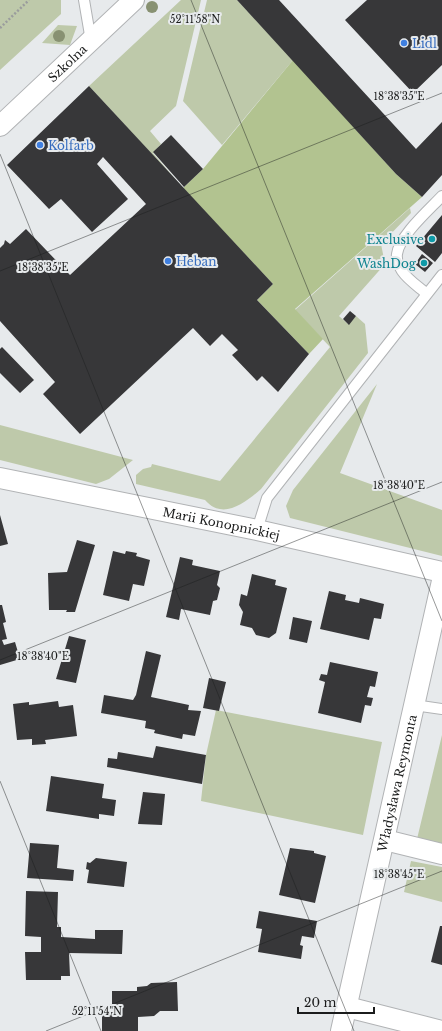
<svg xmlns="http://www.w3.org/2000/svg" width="442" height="1031" font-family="'Libre Baskerville',serif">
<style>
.green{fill:#bec9aa}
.forest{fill:#b2c390}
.building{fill:#373739}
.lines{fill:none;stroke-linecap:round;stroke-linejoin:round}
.lane-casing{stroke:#b1b3b5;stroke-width:12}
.street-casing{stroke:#b1b3b5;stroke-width:22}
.path{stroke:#9a9c9d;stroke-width:2.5;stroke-dasharray:2 2;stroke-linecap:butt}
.lane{stroke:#fff;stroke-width:10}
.street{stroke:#fff;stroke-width:20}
.tree{fill:#889172}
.ticks{fill:none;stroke:#1b1c1c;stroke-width:1;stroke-opacity:0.45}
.shop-dot{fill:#3f7fe0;stroke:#e7eaec;stroke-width:1.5}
.culture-dot{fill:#0f9aa8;stroke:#e7eaec;stroke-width:1.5}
.labels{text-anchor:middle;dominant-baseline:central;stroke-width:4;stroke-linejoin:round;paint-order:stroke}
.shop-label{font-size:12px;fill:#366cbe;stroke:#e7eaec;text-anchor:start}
.street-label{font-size:12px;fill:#1b1c1c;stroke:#e7eaec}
.culture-label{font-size:12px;fill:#0d838f;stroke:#e7eaec;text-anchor:end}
.ticks-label{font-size:10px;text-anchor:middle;fill:#1b1c1c;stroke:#e7eaec;stroke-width:4;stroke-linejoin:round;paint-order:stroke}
</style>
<rect width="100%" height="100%" fill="#e7eaec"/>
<path class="green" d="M 0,0 L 61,0 L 61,14 L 0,70 Z
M 181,0 L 201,0 L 176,106 L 150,131 L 161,144 L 153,153 L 183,188 L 89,86 Z
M 207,0 L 237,0 L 293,60 L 222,145 L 183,101 Z
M 58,25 L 77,26 L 70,45 L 42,43 Z
M 410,208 L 411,213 L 381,244 L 385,264 L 339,316 L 348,324 L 356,316 L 365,324 L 368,353 L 261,489 C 246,502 223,521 205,500 L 136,484 L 136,475 L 143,469 L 151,467 L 152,464 L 220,481 L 330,347 L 295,310 Z
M 377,384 L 340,473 L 442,510 L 442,556 L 290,518 L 286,506 L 293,490 Z
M 0,425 L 133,460 L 109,479 L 96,484 L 0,460 Z
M 216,710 L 382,742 L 363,835 L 201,801 L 206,755 Z
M 442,735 L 442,846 L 417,839 Z
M 411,861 L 442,867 L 442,902 L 404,892 Z"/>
<path class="forest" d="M 293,60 L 396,174 L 422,197 L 295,309 L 323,339 L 309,354 L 257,300 L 273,284 L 183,188 L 203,169 Z"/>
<path class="building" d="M 237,0 L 279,0 L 416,149 L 442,122 L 442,175 L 422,197 L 396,174 Z
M 367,0 L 442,0 L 442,65 L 413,93 L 345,20 Z
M 89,86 L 273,284 L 257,300 L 309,354 L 278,392 L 262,376 L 257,381 L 232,355 L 238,350 L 222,334 L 210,346 L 193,328 L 80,434 L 43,394 L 55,382 L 0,321 L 0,248 L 4,244 L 5,240 L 10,244 L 26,229 L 70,275 L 146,204 L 103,157 L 97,164 L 128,199 L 92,232 L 61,199 L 49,209 L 7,165 Z
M 171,135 L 203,169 L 184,187 L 153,152 Z
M 442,215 L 442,253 L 435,262 L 416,246 Z
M 422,254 L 433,263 L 425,272 L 415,264 Z
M 350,311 L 356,316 L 349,325 L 343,319 Z
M 2,347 L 34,380 L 20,393 L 0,373 L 0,349 Z
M 0,515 L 8,544 L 0,546 Z
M 77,540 L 95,545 L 75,612 L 66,612 L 67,610 L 49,610 L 48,573 L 67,572 Z
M 113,551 L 125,554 L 126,551 L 137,553 L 136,556 L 150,560 L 144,586 L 133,584 L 129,601 L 103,595 Z
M 180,557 L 193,560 L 192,565 L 220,571 L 217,585 L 220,588 L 217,600 L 213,601 L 210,615 L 181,609 L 179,620 L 166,617 Z
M 252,574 L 276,580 L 275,585 L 287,588 L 276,633 L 269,638 L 256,635 L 252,628 L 240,625 L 243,612 L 239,605 L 241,594 L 247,596 Z
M 329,591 L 346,595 L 345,600 L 359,603 L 360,598 L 384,604 L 381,619 L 374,618 L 369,640 L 320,629 Z
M 0,605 L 2,605 L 6,622 L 3,623 L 7,639 L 2,640 L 4,645 L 15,642 L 20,659 L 0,665 Z
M 293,617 L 312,621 L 307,643 L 289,639 Z
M 69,636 L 86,640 L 76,683 L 56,679 Z
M 146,651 L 161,655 L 151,697 L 189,705 L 188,710 L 201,711 L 195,736 L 183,734 L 182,739 L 154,733 L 155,730 L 145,728 L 146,721 L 101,713 L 104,695 L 133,700 L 136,695 Z
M 330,662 L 378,672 L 375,687 L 370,686 L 367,697 L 373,698 L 371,706 L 365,705 L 361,723 L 318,713 L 325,682 L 319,680 L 321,674 L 327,675 Z
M 209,678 L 226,682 L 219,711 L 203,708 Z
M 58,701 L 59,707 L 73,705 L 77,736 L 45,740 L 46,744 L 32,745 L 32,739 L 17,740 L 13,704 L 29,702 L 29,705 Z
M 156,746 L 206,755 L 202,784 L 107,767 L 108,758 L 117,759 L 118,752 L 153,758 Z
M 51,776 L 104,784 L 102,798 L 116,800 L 114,816 L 99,814 L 99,819 L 46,811 Z
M 143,792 L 165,794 L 162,825 L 138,824 Z
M 30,843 L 59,845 L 57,868 L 74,870 L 73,881 L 27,878 Z
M 290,848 L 314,851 L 314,853 L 326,856 L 315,903 L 279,895 Z
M 96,858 L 127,862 L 124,887 L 87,883 L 89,870 L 86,869 L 87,862 L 90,863 Z
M 26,891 L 58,892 L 57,927 L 61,927 L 61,937 L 95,939 L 95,930 L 123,930 L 122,954 L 69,953 L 70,976 L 61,976 L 61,980 L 26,980 L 25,952 L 41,952 L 41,937 L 25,936 Z
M 259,911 L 317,921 L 314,938 L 302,936 L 300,945 L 303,946 L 301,959 L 258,952 L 262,929 L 256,928 Z
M 440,926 L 442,926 L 442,965 L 431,962 Z
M 177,982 L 178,1011 L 160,1011 L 154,1016 L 138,1017 L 138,1031 L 102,1031 L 102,1012 L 114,1012 L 114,1006 L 112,1006 L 112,991 L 137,991 L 137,987 L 147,986 L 151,983 Z"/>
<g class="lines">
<defs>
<path id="lane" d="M 84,0 L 91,41
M 427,294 C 419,287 408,280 402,271 C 399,266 396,260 397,254 C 399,236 430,209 442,196
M 257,530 L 267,498 L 442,275
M 414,705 L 442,709"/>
<g id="street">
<path id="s1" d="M 0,126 L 134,0"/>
<path id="s2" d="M 0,478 L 257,530 L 442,572"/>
<path d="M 385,840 L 442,854"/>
<path d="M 347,1007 L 442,1031"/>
<path id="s3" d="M 341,1031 L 442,581"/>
</g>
</defs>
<use href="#lane" class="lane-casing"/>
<use href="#street" class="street-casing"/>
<path class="path" d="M 0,28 L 29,0"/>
<use href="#lane" class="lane"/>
<use href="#street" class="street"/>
</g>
<g class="tree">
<circle cx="152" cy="7" r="6"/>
<circle cx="59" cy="36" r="6"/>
</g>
<path class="ticks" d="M 191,0 L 442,621M 0,154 L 354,1031M 0,271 L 442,93M 0,660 L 442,482M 0,781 L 101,1031M 46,1031 L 442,871"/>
<g class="shop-dot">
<circle cx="404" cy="43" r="4"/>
<circle cx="40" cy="145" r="4"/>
<circle cx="168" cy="261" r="4"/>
</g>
<g class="culture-dot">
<circle cx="432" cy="239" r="4"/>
<circle cx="424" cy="263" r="4"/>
</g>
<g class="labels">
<g class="shop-label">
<text x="412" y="43">Lidl</text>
<text x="48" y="145">Kolfarb</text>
<text x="176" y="261">Heban</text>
</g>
<g class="street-label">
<text stroke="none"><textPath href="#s1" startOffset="92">Szkolna</textPath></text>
<text stroke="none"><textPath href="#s2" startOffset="226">Marii Konopnickiej</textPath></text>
<text stroke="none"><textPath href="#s3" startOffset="254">Władysława Reymonta</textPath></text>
</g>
<g class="culture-label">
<text x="424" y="239">Exclusive</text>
<text x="416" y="263">WashDog</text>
</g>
</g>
<g class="ticks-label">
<text x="195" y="23">52°11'58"N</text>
<text x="399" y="100">18°38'35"E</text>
<text x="43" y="271">18°38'35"E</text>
<text x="399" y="489">18°38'40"E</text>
<text x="43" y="660">18°38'40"E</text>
<text x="399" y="878">18°38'45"E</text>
<text x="97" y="1015">52°11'54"N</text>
</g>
<path d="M298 1007v6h76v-6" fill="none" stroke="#1b1c1c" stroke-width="2"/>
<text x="304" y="1007" font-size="12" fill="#1b1c1c" stroke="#e7eaec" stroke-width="3" paint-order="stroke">20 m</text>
</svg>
